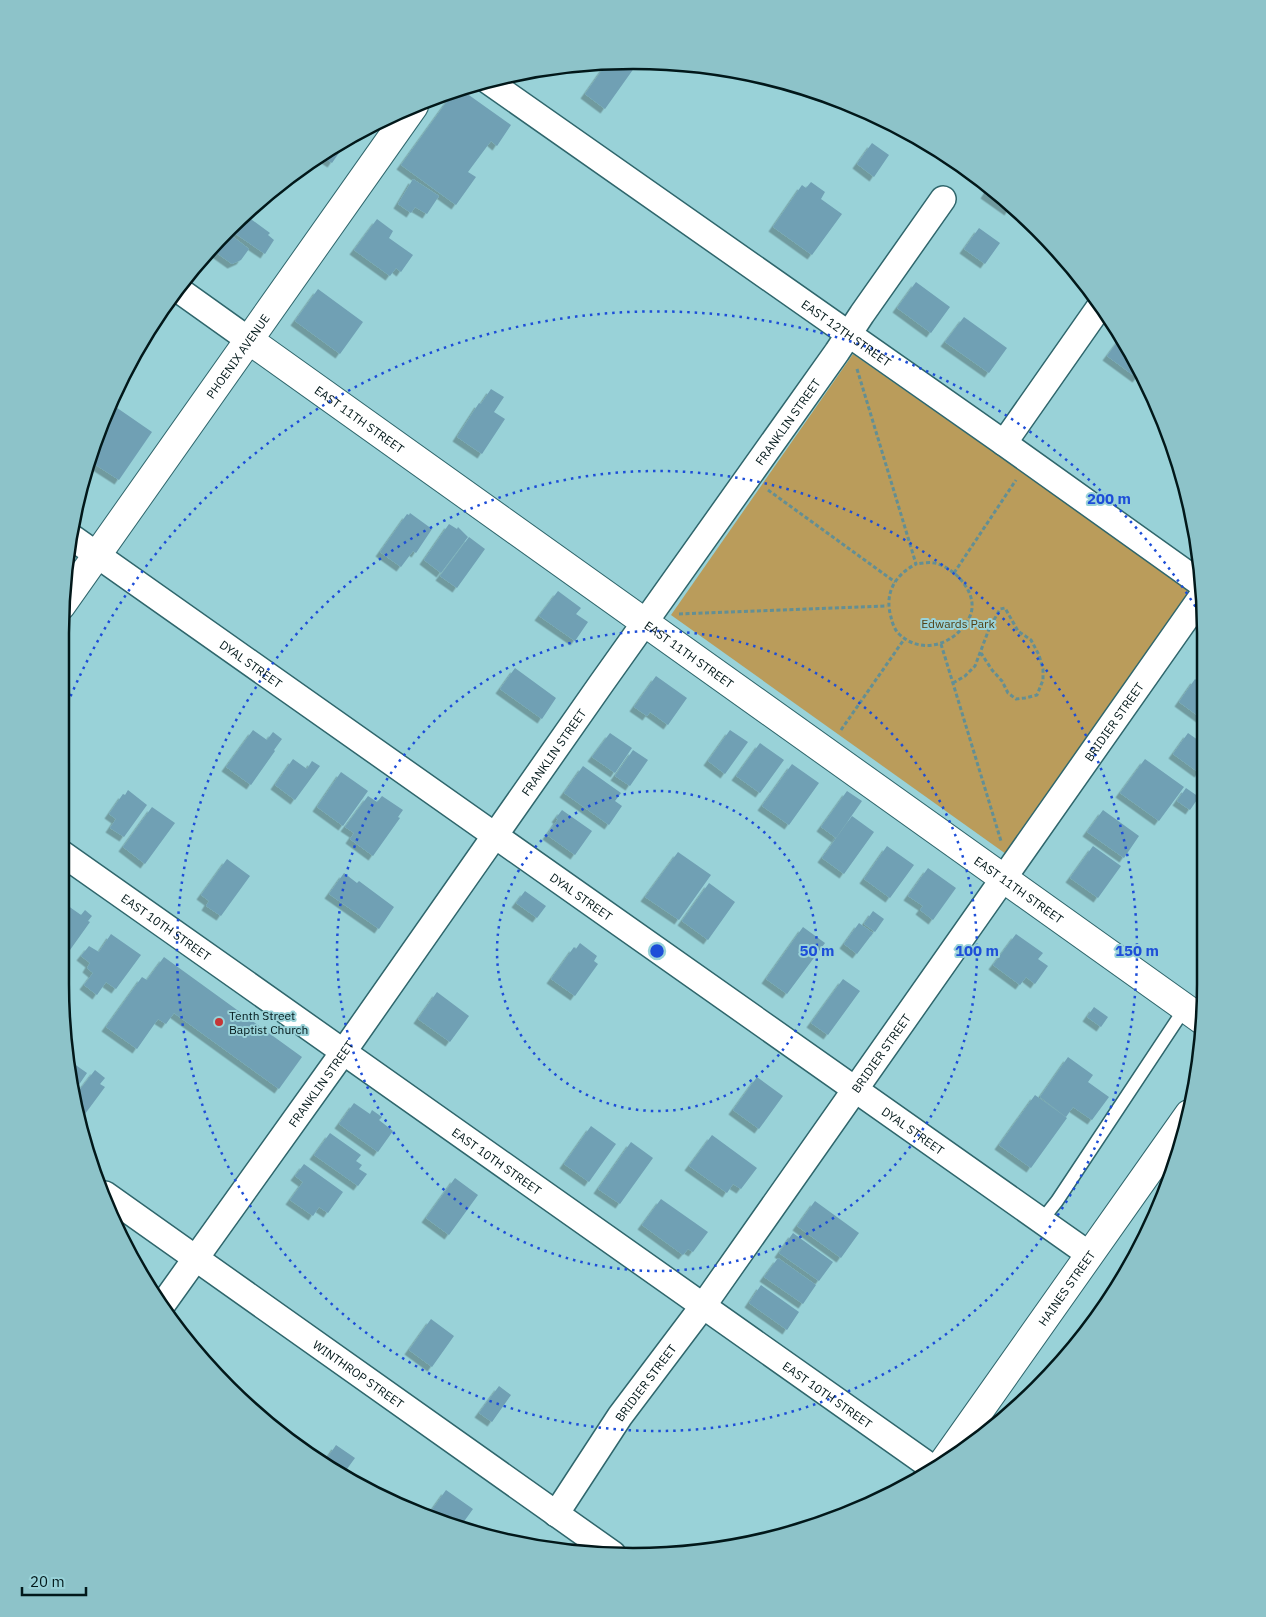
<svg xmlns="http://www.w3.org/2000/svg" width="1266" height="1617" font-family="'IBM Plex Sans',sans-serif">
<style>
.green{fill:#ba9c5b}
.building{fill:#70a0b4;filter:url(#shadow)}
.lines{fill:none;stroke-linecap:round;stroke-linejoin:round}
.lane-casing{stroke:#2f666c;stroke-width:15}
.street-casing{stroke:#2f666c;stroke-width:28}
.secondary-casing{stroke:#2f666c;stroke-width:30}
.path{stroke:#638f94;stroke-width:3;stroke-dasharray:4 2.5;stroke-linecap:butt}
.lane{stroke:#fff;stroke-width:12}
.street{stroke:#fff;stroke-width:25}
.secondary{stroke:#fff;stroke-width:28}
.ring{fill:none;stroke:#1d4ed8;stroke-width:2.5;stroke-dasharray:2.5 5}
.poi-dot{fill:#c53636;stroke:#99d2d8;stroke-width:2}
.labels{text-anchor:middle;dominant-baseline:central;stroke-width:4;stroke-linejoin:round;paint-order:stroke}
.street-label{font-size:12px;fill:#02181a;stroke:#99d2d8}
.park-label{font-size:12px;fill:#534116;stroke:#99d2d8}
.poi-label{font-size:12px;fill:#02181a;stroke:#99d2d8;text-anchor:start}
.rim{fill:none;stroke:#02181a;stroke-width:2.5}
.centre{fill:#1d4ed8;stroke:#99d2d8;stroke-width:2.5}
.ring-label{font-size:15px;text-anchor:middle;font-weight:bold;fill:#1d4ed8;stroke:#99d2d8;stroke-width:4;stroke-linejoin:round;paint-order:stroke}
</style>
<defs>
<filter id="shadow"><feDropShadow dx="-4.5" dy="4.5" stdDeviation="0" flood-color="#0004"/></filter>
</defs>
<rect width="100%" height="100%" fill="#99d2d8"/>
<path class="green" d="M 853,354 L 1191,590 L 1006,854 L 671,615 Z"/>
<path class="building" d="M 634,62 L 637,64 L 605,109 L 585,94 L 607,63 Z
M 459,88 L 511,125 L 497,146 L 491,141 L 468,172 L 476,177 L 456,205 L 401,165 L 456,89 Z
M 348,136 L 350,137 L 332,163 L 320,155 Z
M 872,143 L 889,155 L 874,177 L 857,164 Z
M 413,179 L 439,196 L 427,214 L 415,207 L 411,213 L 398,204 Z
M 811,182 L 825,192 L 821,199 L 842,214 L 812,255 L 773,227 L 802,185 L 806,188 Z
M 990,186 L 1012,206 L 1009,211 L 985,194 Z
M 244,214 L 270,233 L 268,235 L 274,240 L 265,254 L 230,230 Z
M 377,219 L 393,231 L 389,238 L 413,255 L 401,272 L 396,268 L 390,276 L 354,250 Z
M 979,228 L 1000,243 L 985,264 L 964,249 Z
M 227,232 L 249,249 L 241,260 L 232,264 L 211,249 Z
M 916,282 L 950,307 L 931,333 L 897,308 Z
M 318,289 L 363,322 L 340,354 L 295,321 Z
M 160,314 L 164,317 L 132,361 L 131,360 Z
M 964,317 L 1007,348 L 989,373 L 945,342 Z
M 1122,336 L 1129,346 L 1141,373 L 1137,378 L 1107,356 Z
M 491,389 L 504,397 L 494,412 L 505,419 L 482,454 L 457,437 L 479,403 L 481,404 Z
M 110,403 L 152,432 L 119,480 L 88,460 L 90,449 Z
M 410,513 L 432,529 L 416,553 L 413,551 L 401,567 L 380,552 L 407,514 L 409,515 Z
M 449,524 L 457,529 L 458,527 L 468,537 L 441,573 L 424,560 Z
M 469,537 L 485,549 L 457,588 L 440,576 Z
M 558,591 L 581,608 L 576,614 L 588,622 L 575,641 L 539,616 Z
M 515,668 L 556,698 L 542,719 L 500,689 Z
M 656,676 L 687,698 L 668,725 L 650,712 L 647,716 L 634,707 Z
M 1195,679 L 1202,685 L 1205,681 L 1205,721 L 1179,702 Z
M 253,730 L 267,740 L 273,732 L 282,739 L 274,750 L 275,751 L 251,785 L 226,767 Z
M 730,730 L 748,742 L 725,774 L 708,761 Z
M 610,733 L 632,748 L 615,773 L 592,757 Z
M 1188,733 L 1205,745 L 1205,765 L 1199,773 L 1173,754 Z
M 760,743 L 784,760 L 760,793 L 736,776 Z
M 633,750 L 648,760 L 630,786 L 615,776 Z
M 293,759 L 307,769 L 312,761 L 320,766 L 295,800 L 275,785 Z
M 1145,759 L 1184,787 L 1159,821 L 1120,793 Z
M 792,764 L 819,783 L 789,825 L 762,806 Z
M 583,766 L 621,793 L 615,801 L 622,806 L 609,825 L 564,793 Z
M 341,772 L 368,791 L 343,826 L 317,807 Z
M 1186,788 L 1199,797 L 1190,810 L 1177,801 Z
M 128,790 L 147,805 L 124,837 L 110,828 L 116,819 L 109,814 L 123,794 L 125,795 Z
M 847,791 L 862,801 L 836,838 L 821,827 Z
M 368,796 L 377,802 L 382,796 L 403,810 L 398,817 L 400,818 L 373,856 L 350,839 L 354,833 L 345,827 Z
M 152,807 L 175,823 L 145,864 L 123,847 Z
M 562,810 L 592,831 L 575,855 L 547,835 L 558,819 L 556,818 Z
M 1103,810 L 1139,836 L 1124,858 L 1087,832 Z
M 852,816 L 874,832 L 844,874 L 822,858 Z
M 887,846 L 914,865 L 890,898 L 864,879 Z
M 1093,846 L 1121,866 L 1098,898 L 1070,878 Z
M 678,852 L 711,875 L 679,920 L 645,897 Z
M 227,859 L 250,876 L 221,916 L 206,906 L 209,901 L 201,895 Z
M 928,868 L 956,888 L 933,920 L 920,910 L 923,906 L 908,896 Z
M 344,873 L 357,883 L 359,881 L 394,907 L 379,929 L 329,894 Z
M 709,883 L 735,902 L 708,940 L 682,921 Z
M 525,891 L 546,906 L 537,918 L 516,903 Z
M 64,903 L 81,915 L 85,910 L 92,916 L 88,921 L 90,922 L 60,964 L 60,908 Z
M 873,911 L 884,919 L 875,932 L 864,924 Z
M 859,923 L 873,933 L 857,954 L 844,944 Z
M 803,927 L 825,943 L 787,994 L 766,979 Z
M 111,934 L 141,955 L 116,989 L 106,982 L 97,995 L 84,985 L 93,973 L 87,968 L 90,963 L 81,956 L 89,946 L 99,952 Z
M 1016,934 L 1043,953 L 1038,959 L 1048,966 L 1035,984 L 1026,977 L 1020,985 L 993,965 Z
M 580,943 L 597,956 L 594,961 L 598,964 L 575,996 L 551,979 L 574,947 L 576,949 Z
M 164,957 L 302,1057 L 279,1089 L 174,1013 L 166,1024 L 158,1019 L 137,1049 L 106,1027 L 142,977 L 147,980 Z
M 843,979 L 860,991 L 828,1035 L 811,1023 Z
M 437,992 L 469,1016 L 450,1042 L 418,1019 Z
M 1094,1007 L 1108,1017 L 1101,1027 L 1087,1017 Z
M 1068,1057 L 1093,1075 L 1088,1082 L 1109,1097 L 1092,1120 L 1073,1107 L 1066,1117 L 1040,1097 Z
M 70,1061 L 87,1073 L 74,1092 Z
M 95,1070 L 105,1078 L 100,1084 L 105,1087 L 82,1118 L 77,1115 L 75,1096 Z
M 757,1077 L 783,1096 L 759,1129 L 733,1110 Z
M 1035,1095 L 1067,1118 L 1031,1168 L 999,1145 Z
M 354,1103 L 370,1114 L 372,1110 L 382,1117 L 379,1120 L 393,1131 L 378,1152 L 339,1124 Z
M 591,1126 L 616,1144 L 589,1182 L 564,1164 Z
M 330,1133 L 361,1155 L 356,1161 L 362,1165 L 359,1169 L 367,1174 L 358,1186 L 314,1155 Z
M 712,1135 L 757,1168 L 741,1189 L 733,1184 L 727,1193 L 689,1166 Z
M 631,1142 L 653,1158 L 620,1204 L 598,1189 Z
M 304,1164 L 343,1192 L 328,1213 L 319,1207 L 313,1216 L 290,1200 L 303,1182 L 295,1176 Z
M 455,1178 L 478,1195 L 449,1235 L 426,1218 Z
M 661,1199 L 708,1232 L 693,1252 L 688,1249 L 683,1255 L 642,1225 Z
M 815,1201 L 859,1233 L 841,1258 L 797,1226 Z
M 793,1233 L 833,1262 L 819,1281 L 779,1253 Z
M 778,1258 L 816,1285 L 803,1304 L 764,1277 Z
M 761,1285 L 799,1312 L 787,1330 L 749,1303 Z
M 431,1319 L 454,1336 L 432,1367 L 409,1350 Z
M 499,1386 L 511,1395 L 492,1422 L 479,1413 Z
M 336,1445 L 355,1458 L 344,1473 L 326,1460 Z
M 446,1490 L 473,1509 L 460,1527 L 429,1514 Z"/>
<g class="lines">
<defs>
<path id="lane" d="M 1042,1220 L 1057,1201 L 1185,1008"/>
<g id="street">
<path id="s1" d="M 488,81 L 1004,443 L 1203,585"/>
<path d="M 176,288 L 249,340"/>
<path d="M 1004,443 L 1100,306"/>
<path id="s2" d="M 73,538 L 1090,1255"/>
<path id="s3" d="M 60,852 C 352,1057 642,1265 934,1469"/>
<path id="s4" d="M 105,1194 L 613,1554"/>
<path id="s5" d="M 163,1304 L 344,1051 L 601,684 L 837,352 L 862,314 L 943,199"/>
<path id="s6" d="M 556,1514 L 620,1416 L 703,1306 L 1204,593"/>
</g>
<g id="secondary">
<path id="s7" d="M 249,340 L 1202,1020"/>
<path id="s8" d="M 61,606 L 414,106"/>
<path id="s9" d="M 944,1461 L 1189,1114"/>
</g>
</defs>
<use href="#lane" class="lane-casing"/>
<use href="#street" class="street-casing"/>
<use href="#secondary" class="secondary-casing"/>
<path class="path" d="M 857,369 L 916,564 C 895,575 884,593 891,617 C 892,623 895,630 899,634 C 922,656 956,644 969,618 C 981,596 956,568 935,563 C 929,562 922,563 916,564
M 768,490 L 895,582
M 954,573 L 1016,480
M 679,614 L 887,606
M 941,644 L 1001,841
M 953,683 L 965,676 L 975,666 L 989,629 L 1000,609 L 1005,608 L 1018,631 L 1031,640 L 1039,655 L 1043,669 L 1043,680 L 1037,695 L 1025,698 L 1016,699 L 1008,693 L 1002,681 L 992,670 L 981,653
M 841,730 L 905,638"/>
<use href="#lane" class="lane"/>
<use href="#street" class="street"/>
<use href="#secondary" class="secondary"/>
</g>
<g class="ring">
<circle cx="657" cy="951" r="160"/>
<circle cx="657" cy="951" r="320"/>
<circle cx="657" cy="951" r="480"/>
<path d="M62 717A639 639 0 0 1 1205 622"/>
</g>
<circle class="poi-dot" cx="219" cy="1022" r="5"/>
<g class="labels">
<g class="street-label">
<text stroke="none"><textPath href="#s1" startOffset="438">EAST 12TH STREET</textPath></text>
<text stroke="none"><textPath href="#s8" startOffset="306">PHOENIX AVENUE</textPath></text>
<text stroke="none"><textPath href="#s7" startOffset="136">EAST 11TH STREET</textPath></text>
<text stroke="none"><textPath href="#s5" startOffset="1081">FRANKLIN STREET</textPath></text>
<text stroke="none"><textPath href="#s7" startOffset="541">EAST 11TH STREET</textPath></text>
<text stroke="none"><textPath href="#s2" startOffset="218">DYAL STREET</textPath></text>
<text stroke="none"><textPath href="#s6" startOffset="969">BRIDIER STREET</textPath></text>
<text stroke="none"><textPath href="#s5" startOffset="676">FRANKLIN STREET</textPath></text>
<text stroke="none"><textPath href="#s7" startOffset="946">EAST 11TH STREET</textPath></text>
<text stroke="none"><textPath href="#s2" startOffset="622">DYAL STREET</textPath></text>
<text stroke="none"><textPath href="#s3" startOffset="130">EAST 10TH STREET</textPath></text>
<text stroke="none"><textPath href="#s6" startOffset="564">BRIDIER STREET</textPath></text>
<text stroke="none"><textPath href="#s5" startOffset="271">FRANKLIN STREET</textPath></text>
<text stroke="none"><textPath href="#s2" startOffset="1028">DYAL STREET</textPath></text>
<text stroke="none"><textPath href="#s3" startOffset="535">EAST 10TH STREET</textPath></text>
<text stroke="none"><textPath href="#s9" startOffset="212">HAINES STREET</textPath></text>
<text stroke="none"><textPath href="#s4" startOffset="311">WINTHROP STREET</textPath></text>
<text stroke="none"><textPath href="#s6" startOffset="159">BRIDIER STREET</textPath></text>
<text stroke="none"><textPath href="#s3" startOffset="940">EAST 10TH STREET</textPath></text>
</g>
<g class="park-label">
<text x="958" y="623">Edwards Park</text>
</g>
<g class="poi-label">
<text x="229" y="1015">Tenth Street<tspan x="229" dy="14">Baptist Church</tspan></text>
</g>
</g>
<path d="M0 0H1266V1617H0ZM633 69H633A564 564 0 0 1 1197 633V984A564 564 0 0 1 633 1548H633A564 564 0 0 1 69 984V633A564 564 0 0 1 633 69Z" fill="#8dc3c9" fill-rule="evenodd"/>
<path class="rim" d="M633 69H633A564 564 0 0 1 1197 633V984A564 564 0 0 1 633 1548H633A564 564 0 0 1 69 984V633A564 564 0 0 1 633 69Z"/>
<circle cx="657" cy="951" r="8" class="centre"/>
<g class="ring-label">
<text x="1109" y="504">200 m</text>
<text x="817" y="956">50 m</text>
<text x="977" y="956">100 m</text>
<text x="1137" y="956">150 m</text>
</g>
<path d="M22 1587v8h64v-8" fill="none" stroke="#02181a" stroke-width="2.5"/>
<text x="30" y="1587" font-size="15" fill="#02181a" stroke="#99d2d8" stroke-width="4" paint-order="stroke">20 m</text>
</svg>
